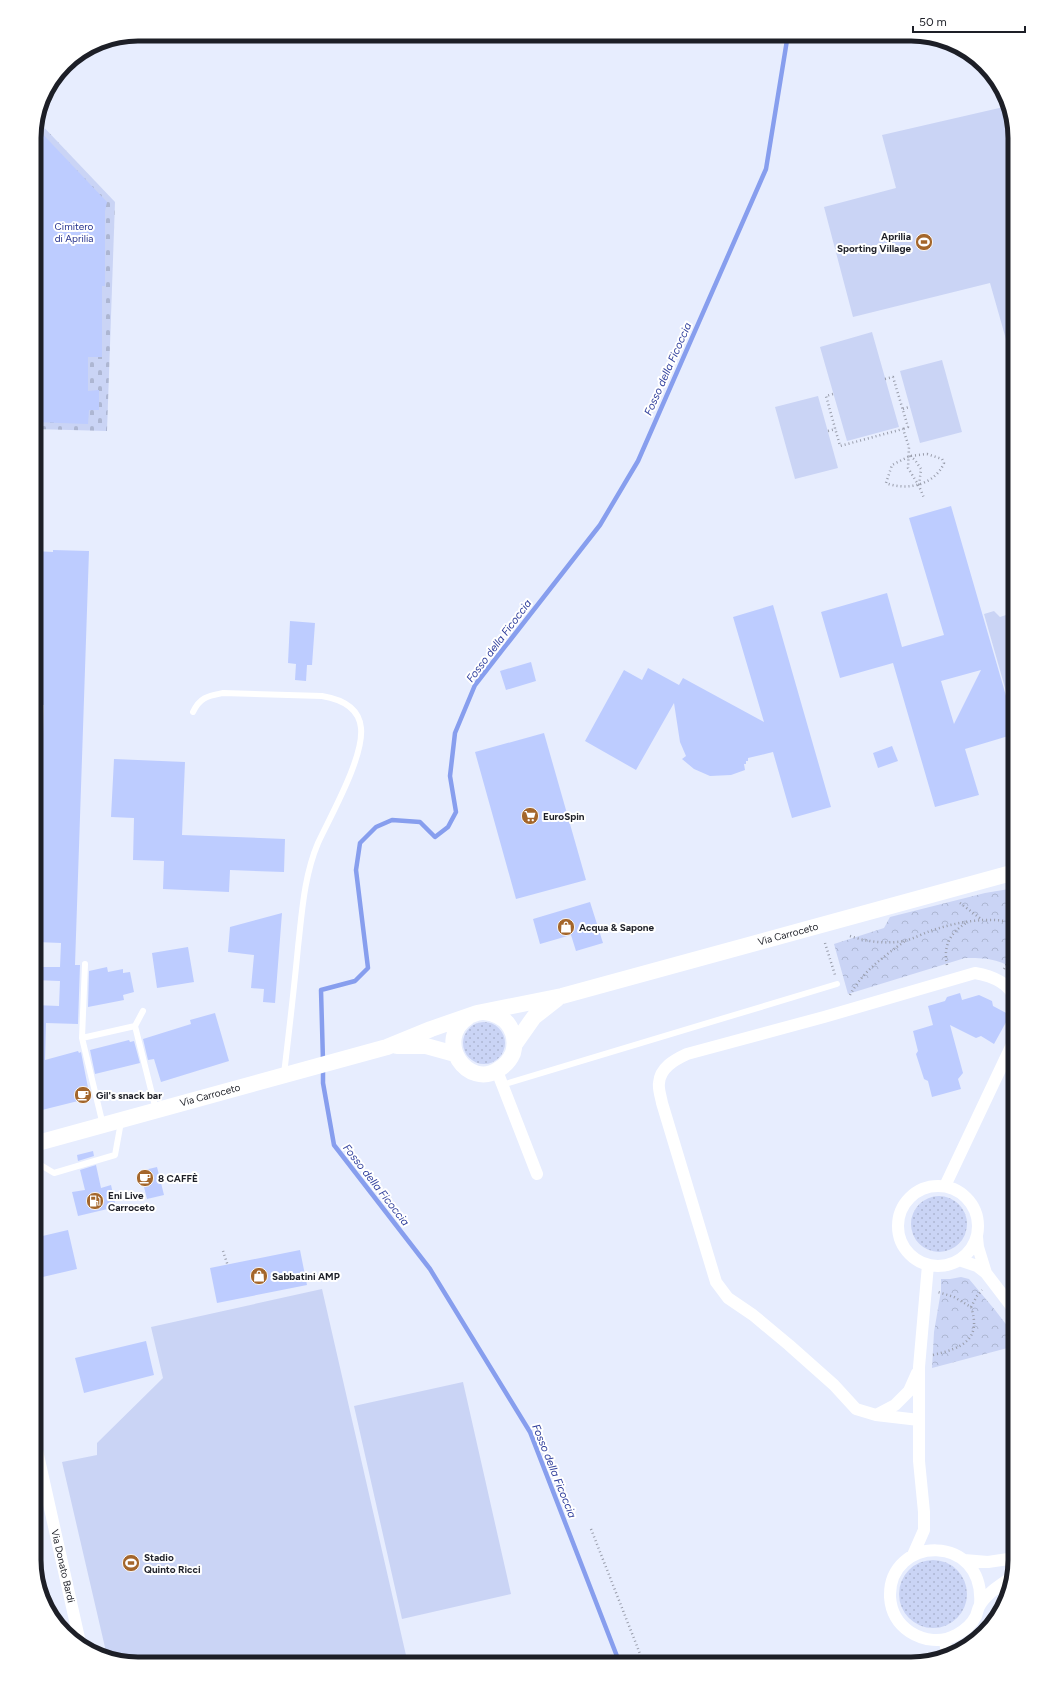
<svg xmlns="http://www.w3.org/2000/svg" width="1049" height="1698" font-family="Figtree,sans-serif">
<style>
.grass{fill:url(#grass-dots)}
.cemetery{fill:url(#cemetery-stones)}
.park{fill:url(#park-crowns)}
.pitch{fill:#cad4f5}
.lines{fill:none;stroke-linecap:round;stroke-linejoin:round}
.stream{stroke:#879eee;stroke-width:4.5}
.building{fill:#bdccff;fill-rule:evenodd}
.path{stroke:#999dab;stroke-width:2.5;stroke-dasharray:1 3;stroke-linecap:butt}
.lane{stroke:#fff;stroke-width:6}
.street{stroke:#fff;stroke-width:12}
.secondary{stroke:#fff;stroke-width:16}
.labels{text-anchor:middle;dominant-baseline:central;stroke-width:4;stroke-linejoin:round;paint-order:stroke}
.park-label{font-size:10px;fill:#25318c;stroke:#fff}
.poi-label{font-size:10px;font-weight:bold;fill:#1d1f27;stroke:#fff;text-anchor:start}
.street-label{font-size:10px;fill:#1d1f27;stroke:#fff}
.water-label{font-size:11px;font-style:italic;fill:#303f9c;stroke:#fff}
.rim{fill:none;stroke:#1d1f27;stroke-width:5}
</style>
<defs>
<pattern id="grass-dots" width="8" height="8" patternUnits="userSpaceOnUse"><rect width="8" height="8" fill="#cad4f5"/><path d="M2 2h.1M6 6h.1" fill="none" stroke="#adb6d2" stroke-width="1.8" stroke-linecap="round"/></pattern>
<pattern id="cemetery-stones" width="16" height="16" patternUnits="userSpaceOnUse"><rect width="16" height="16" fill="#cad4f5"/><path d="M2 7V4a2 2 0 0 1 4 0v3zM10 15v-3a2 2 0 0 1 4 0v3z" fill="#adb6d2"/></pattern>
<pattern id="park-crowns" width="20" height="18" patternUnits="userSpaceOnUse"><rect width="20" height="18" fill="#cad4f5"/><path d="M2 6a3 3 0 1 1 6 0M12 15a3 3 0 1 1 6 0" fill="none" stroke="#adb6d2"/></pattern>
</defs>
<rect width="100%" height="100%" fill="#e7edfe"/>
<path class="grass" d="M463 1043a21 21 0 1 1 42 0a21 21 0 1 1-42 0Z
M911 1224a28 28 0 1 1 56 0a28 28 0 1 1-56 0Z
M899 1594a34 34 0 1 1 68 0a34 34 0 1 1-68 0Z"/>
<path class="cemetery" d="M 37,120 L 115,202 L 107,431 L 34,429 L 34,131 Z"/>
<path class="park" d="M 1015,888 L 1015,973 C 1004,958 983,958 965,958 L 848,994 L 834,944 L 884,928 L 890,917 L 985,893 Z
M 961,1277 L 969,1279 L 995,1310 L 1015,1336 L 1015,1346 L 932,1368 L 934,1332 L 941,1291 L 941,1279 L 950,1279 Z"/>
<path class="pitch" d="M 1008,106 L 1015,138 L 1015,371 L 990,283 L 853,317 L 824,207 L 896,188 L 882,135 Z
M 872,332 L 899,427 L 847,441 L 820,347 Z
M 942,360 L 962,432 L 920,443 L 900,371 Z
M 818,396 L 838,468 L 795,479 L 775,407 Z
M 994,611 L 1000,617 L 1015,612 L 1015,723 L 984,614 Z
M 322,1289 L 408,1664 L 131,1664 L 107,1656 L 62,1462 L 97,1455 L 97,1443 L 163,1378 L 151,1327 Z
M 463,1382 L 511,1594 L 402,1619 L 354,1406 Z"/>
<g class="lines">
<path class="stream" d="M 323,1061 L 321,990 L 355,981 L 368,968 L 356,870 L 360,843 L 376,827 L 392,820 L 420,822 L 435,837 L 448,827 L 456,812 L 450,776 L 455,733 L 475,685 L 600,525 L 638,461 L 766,169 L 788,34
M 323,1068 L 323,1083 L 334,1145 L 430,1269 L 530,1432 L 620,1664"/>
</g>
<path class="building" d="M 35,126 L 107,202 L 105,211 L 105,286 L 102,286 L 102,357 L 88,357 L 88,391 L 99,390 L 99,410 L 89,410 L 88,424 L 34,422 Z
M 951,506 L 1015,727 L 1015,734 L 965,749 L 979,795 L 935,807 L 893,663 L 840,678 L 821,612 L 887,593 L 902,647 L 944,635 L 909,518 ZM 981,670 L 954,724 L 941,681 Z
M 53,550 L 89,551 L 75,965 L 80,965 L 78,1024 L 46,1023 L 45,1060 L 78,1051 L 79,1053 L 81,1052 L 90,1098 L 34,1112 L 34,1005 L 59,1006 L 60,981 L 34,980 L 34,967 L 60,967 L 61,943 L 36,942 L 44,705 L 34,705 L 34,551 L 53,552 Z
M 773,605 L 831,807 L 792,818 L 773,752 L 748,758 L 748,761 L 746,761 L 746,764 L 744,764 L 745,770 L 731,775 L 710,776 L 694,769 L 682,759 L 686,756 L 680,742 L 674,703 L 636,770 L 585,741 L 624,670 L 642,680 L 648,668 L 679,685 L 683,678 L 764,722 L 733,617 Z
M 290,621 L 315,623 L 312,665 L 307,665 L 306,681 L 295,680 L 296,664 L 288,663 Z
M 531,662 L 536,681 L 506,690 L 500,671 Z
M 544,733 L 586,880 L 516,899 L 475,752 Z
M 892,746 L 898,761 L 878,768 L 873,753 Z
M 114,759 L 185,762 L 182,835 L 285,839 L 284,872 L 230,870 L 229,892 L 163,889 L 164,861 L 133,860 L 134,818 L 111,817 Z
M 590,902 L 603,943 L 576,951 L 571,935 L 540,944 L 533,919 Z
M 282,913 L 275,1003 L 263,1002 L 264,989 L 251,988 L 254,955 L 228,952 L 230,927 Z
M 188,947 L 194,982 L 157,988 L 152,953 Z
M 107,967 L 108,972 L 123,969 L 123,973 L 130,972 L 134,992 L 123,995 L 124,1000 L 88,1007 L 89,971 Z
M 960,993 L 962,1000 L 979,995 L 992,1001 L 993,1006 L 1010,1015 L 994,1044 L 981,1036 L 976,1038 L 950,1025 L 963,1073 L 958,1079 L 961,1089 L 932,1097 L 928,1081 L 924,1079 L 916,1054 L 918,1051 L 913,1031 L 933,1025 L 928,1006 L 945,1001 L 947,997 Z
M 215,1013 L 229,1061 L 161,1082 L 154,1059 L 148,1060 L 143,1039 L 191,1024 L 190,1020 Z
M 129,1040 L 130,1042 L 134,1041 L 140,1063 L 95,1074 L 90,1050 Z
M 93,1151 L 94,1156 L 78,1161 L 77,1155 Z
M 96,1165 L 101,1188 L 111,1185 L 116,1207 L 78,1216 L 72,1192 L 85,1190 L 80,1170 Z
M 157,1167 L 164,1195 L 147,1199 L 140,1171 Z
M 68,1230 L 77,1269 L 34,1279 L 34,1238 Z
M 300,1250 L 307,1285 L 217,1303 L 210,1268 Z
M 146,1341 L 154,1375 L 84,1393 L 75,1358 Z"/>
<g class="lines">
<path class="path" d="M 885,379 L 893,377 L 908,427 L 903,429
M 833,394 L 826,396 L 840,446 L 903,429 L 909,447 L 908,468 L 919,486 L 924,498
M 903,409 L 909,407
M 828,431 L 836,429
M 927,454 L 942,459 L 944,463 C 935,485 907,491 886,483 L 892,465 L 910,456 Z
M 910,456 L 915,460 L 921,469 L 919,486
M 960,903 L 981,919
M 850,936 C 867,942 886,944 904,941 C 913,939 922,934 930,931 C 957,922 987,916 1015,923
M 825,943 L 835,975
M 947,965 C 943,946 950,933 966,923
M 1004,969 L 1015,951
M 850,995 C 864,970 882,958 905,941
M 223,1251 L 228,1266
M 971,1307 L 977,1296 L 982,1290
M 933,1355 C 962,1348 982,1340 971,1307 L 954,1297 L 938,1292
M 591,1529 L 644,1664"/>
<path class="lane" d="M 193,712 C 200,697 208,696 223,693 L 322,696 C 340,699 359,707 361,728 C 364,757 331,815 318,843 C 304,876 302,912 298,947 C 294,990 289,1032 284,1074
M 85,964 L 82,1038 L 103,1125
M 135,1026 L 156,1110
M 82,1038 L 135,1026 L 143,1011
M 502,1085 L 837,984
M 34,1161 L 54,1173 L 115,1155 L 121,1122"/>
<path class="street" d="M 497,1071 L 537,1174
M 945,1186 L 1015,1038
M898 1226a40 40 0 1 1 80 0a40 40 0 1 1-80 0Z
M 977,1237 L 978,1247 L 986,1273
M 959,1260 L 977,1266 L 986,1273 L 1015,1311
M 876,1415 L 895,1405 L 909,1391 L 917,1373
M 919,1420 L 876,1415 L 856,1409 L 834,1385 L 789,1345 L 753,1315 L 728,1298 L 716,1282 L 662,1103 C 661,1097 658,1089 659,1083 C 660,1068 674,1060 687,1054 L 824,1017 L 975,973 C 992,976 1009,982 1015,999
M 34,1437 L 81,1647
M 34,1498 L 47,1495
M 913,1555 L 924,1530 L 924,1512 L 919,1461 L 919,1367 L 928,1265
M 964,1560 L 988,1562 L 1015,1558
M 980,1605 C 986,1532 888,1535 890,1597 C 891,1612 898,1624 910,1632 C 924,1641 942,1643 956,1635 C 964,1631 972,1624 976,1616 C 977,1613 978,1608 980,1605 C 986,1594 999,1586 1009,1579
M 945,1640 L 947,1656"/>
<path class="secondary" d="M 468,1017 C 433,1040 468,1091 499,1069 C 506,1065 510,1060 513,1053 C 516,1043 514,1032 508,1024 C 502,1016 493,1013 484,1012
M 515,1044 L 534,1017 L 557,999
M 397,1046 L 426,1046 L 455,1054
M 34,1144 L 387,1047 L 431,1029 L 477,1013 L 562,996 L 1015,872"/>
</g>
<defs>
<symbol id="stadium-disc" viewBox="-11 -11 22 22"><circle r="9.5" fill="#a4662b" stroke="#fff"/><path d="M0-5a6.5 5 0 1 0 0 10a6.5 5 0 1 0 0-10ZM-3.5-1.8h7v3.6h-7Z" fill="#fff"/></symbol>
<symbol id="supermarket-disc" viewBox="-11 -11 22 22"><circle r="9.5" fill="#a4662b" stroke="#fff"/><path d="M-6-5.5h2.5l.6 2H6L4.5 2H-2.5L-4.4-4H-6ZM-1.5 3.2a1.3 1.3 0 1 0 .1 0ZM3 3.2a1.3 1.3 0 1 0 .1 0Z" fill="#fff"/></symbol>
<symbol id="shop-disc" viewBox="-11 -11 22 22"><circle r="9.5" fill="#a4662b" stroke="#fff"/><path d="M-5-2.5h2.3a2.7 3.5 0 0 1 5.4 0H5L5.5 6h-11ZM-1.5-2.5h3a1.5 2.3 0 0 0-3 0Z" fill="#fff"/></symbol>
<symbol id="cafe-disc" viewBox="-11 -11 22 22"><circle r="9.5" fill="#a4662b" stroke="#fff"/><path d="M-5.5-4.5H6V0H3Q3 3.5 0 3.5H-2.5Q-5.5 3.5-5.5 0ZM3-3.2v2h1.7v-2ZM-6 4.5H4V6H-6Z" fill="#fff"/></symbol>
<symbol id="fuel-disc" viewBox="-11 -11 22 22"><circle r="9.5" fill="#a4662b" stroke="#fff"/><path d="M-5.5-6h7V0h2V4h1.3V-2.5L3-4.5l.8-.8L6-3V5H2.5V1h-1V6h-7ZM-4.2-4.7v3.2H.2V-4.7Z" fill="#fff"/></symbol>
</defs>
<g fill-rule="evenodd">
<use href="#stadium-disc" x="914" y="232" width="20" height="20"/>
<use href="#supermarket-disc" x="520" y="806" width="20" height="20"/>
<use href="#shop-disc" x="556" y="917" width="20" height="20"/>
<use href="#cafe-disc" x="73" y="1085" width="20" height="20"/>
<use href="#cafe-disc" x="135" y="1168" width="20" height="20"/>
<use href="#fuel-disc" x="85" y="1191" width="20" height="20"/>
<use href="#shop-disc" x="249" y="1266" width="20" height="20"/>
<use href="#stadium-disc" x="121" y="1553" width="20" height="20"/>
</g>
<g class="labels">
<g class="park-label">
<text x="74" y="226">Cimitero<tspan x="74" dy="12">di Aprilia</tspan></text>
</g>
<g class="poi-label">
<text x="911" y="236" text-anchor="end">Aprilia<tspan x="911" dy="12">Sporting Village</tspan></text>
<text x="543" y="816">EuroSpin</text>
<text x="579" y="927">Acqua &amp; Sapone</text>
<text x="96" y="1095">Gil's snack bar</text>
<text x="158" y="1178">8 CAFFÈ</text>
<text x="108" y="1195">Eni Live<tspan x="108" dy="12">Carroceto</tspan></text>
<text x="272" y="1276">Sabbatini AMP</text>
<text x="144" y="1557">Stadio<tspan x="144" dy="12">Quinto Ricci</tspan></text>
</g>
<g class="street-label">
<text transform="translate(788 934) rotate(-15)">Via Carroceto</text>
<text transform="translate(210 1095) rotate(-15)">Via Carroceto</text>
<text transform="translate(63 1566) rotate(77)">Via Donato Bardi</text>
</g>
<g class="water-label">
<text transform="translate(668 369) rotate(-66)">Fosso della Ficoccia</text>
<text transform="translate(499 641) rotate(-53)">Fosso della Ficoccia</text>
<text transform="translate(376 1185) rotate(52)">Fosso della Ficoccia</text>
<text transform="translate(554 1471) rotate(68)">Fosso della Ficoccia</text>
</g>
</g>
<path d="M0 0H1049V1698H0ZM138 41H911A97 97 0 0 1 1008 138V1560A97 97 0 0 1 911 1657H138A97 97 0 0 1 41 1560V138A97 97 0 0 1 138 41Z" fill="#fff" fill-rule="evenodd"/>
<path class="rim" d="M138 41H911A97 97 0 0 1 1008 138V1560A97 97 0 0 1 911 1657H138A97 97 0 0 1 41 1560V138A97 97 0 0 1 138 41Z"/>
<path d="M913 26v6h112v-6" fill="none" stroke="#1d1f27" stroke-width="2"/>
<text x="919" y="26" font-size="12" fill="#1d1f27" stroke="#ffffff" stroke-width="3" paint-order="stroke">50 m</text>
</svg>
